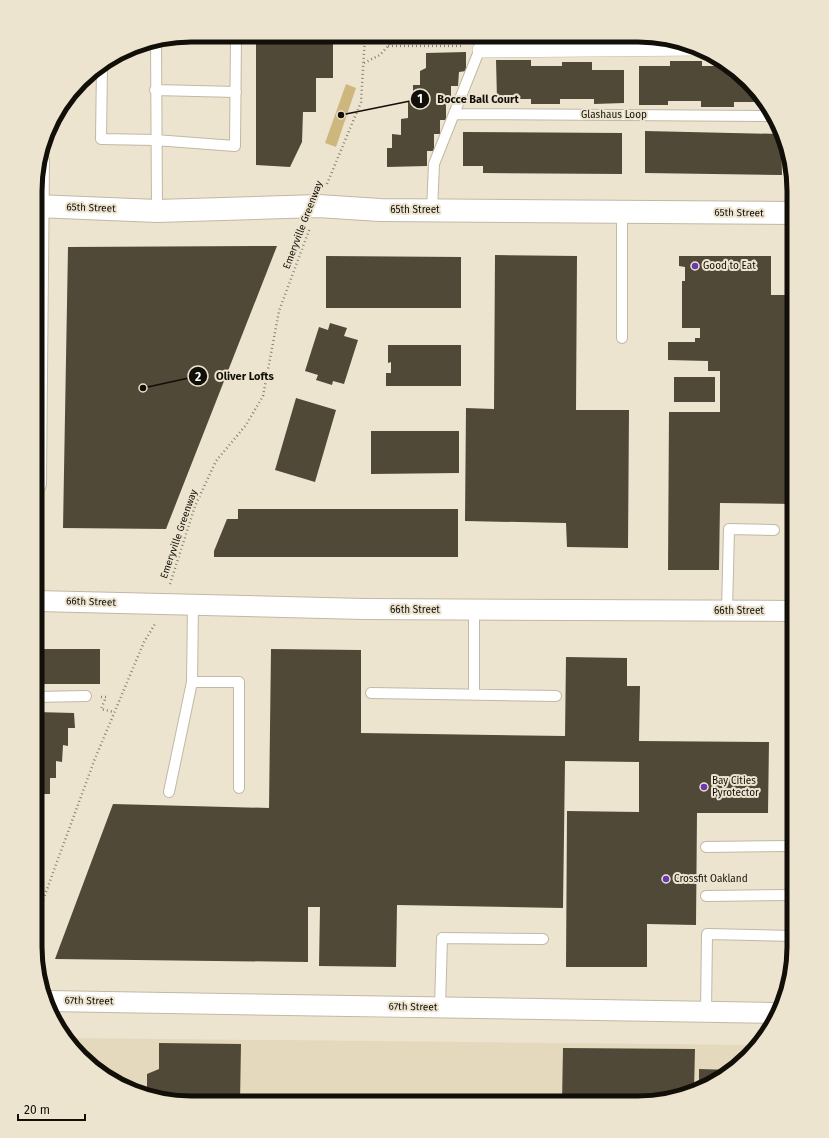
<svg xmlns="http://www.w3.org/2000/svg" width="829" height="1138" font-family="'Fira Sans',sans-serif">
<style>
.built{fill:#e4d8bd}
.green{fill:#ceb77e}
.building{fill:#504938}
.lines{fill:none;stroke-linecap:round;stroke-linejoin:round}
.service-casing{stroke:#c1b8a5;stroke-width:12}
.pedestrian-casing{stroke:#c1b8a5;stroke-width:16}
.minor-casing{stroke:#c1b8a5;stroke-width:22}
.tertiary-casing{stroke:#c1b8a5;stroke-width:24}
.path{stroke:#888274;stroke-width:2.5;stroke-dasharray:1 3;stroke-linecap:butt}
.service{stroke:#fff;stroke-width:10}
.pedestrian{stroke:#fff;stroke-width:15}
.minor{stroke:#fff;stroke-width:20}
.tertiary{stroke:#fff;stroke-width:22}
.poi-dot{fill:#6938af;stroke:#ede4d0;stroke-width:1.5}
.labels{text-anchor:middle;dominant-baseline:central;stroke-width:4;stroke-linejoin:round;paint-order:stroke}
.street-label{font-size:10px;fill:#110f08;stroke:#ede4d0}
.poi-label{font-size:10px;fill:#110f08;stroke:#ede4d0;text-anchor:start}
.rim{fill:none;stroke:#110f08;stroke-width:5}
.leader{fill:none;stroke:#110f08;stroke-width:1.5}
.callout-dot{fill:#110f08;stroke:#ede4d0;stroke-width:1.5}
.mark-label{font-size:12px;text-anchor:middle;font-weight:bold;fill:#fff}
.callout-label{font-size:11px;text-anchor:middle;font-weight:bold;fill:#110f08;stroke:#ede4d0;stroke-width:4;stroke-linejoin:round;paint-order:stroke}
</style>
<rect width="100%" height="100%" fill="#ede4d0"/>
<path class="built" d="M 70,1038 L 758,1045 L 741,1064 L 707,1087 L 638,1103 L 171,1102 L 132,1091 L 96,1071 Z"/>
<path class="green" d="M 346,84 L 356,88 L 336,147 L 325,143 Z"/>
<path class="building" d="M 256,35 L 333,35 L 333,78 L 316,78 L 316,112 L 303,112 L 302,142 L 290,167 L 256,165 Z
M 436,36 L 474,36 L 475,39 L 436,39 Z
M 531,36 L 592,36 L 592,42 L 531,44 Z
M 466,52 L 466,71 L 459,72 L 458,86 L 451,86 L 451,102 L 446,102 L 446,120 L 440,120 L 440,134 L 434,134 L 434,151 L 427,151 L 427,166 L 387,167 L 387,148 L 392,148 L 392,134 L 401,135 L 401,119 L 408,118 L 408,102 L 413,102 L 413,85 L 420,85 L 420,71 L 426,68 L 426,53 Z
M 496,60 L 531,60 L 531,66 L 562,66 L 562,62 L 592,62 L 592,70 L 624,70 L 624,103 L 594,104 L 594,99 L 560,99 L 560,104 L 531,104 L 531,99 L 497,99 Z
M 670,61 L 702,61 L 702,66 L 732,66 L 757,97 L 757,102 L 734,102 L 734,107 L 701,107 L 701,101 L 668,101 L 668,105 L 639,105 L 639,66 L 670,66 Z
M 645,131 L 781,134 L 782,175 L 645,173 Z
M 463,132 L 622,133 L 622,174 L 483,173 L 483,166 L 463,166 Z
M 277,246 L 166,529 L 63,528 L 68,247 Z
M 495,255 L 577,256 L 576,410 L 629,410 L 628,548 L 567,547 L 566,523 L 465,521 L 466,408 L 494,409 Z
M 326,256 L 461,257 L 461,308 L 326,308 Z
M 679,256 L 771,256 L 771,295 L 794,295 L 794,504 L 720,503 L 719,570 L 668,570 L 669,412 L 720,412 L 720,371 L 708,371 L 708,361 L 668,360 L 668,342 L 695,342 L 695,338 L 700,338 L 700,328 L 682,328 L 682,281 L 685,281 L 685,267 L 679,266 Z
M 330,323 L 347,328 L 344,336 L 358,340 L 344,384 L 333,381 L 332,385 L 316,380 L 318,375 L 305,371 L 319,327 L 328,330 Z
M 388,345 L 461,345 L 461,386 L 386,386 L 386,373 L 391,373 L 391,362 L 388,363 Z
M 674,377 L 715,377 L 715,402 L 674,402 Z
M 296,398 L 336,410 L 315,482 L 275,470 Z
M 371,431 L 459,431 L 459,473 L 371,474 Z
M 238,509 L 458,509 L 458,557 L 214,557 L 214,551 L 227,519 L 238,519 Z
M 36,649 L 100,649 L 100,684 L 35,684 Z
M 271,649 L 361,650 L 361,733 L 565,736 L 566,657 L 627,658 L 627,686 L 640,686 L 639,741 L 769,742 L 768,813 L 697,813 L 696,925 L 647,924 L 647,967 L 566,967 L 567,811 L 639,812 L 639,762 L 565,761 L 563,908 L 397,905 L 396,967 L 319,966 L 320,907 L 308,907 L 308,962 L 55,959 L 113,804 L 269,808 Z
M 785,652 L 794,652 L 794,736 L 785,736 Z
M 36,712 L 74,713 L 75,728 L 68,728 L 68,746 L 63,745 L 62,762 L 56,761 L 56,778 L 50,778 L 50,794 L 43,794 L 43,810 L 37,810 L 37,826 L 35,826 Z
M 159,1043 L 241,1044 L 240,1102 L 171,1102 L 147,1095 L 147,1074 L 159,1069 Z
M 563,1048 L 695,1049 L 694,1090 L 638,1103 L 562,1103 Z
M 699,1069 L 733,1070 L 707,1087 L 699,1089 Z"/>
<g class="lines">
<defs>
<path id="service" d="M 156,41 L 157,211
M 102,66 L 101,139 L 155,140 L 235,146 L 236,35
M 155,90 L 236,92
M 454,114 L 768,116 L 769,111
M 432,210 L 434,164 L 485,36
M 622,338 L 622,212
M 727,611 L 729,529 L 774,530
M 192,682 L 239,682 L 239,788
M 371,693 L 556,696
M 474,694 L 474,610
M 35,697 L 86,696
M 169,792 L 192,682 L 193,605
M 706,847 L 794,846
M 706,896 L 794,895
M 440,1007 L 442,938 L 543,939
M 706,1012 L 707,934 L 794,936"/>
<path id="pedestrian" d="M 480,50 L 699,48"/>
<path id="minor" d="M 36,484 L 39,161
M 36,601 L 364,609 L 794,611
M 47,1001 L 778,1013"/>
<path id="tertiary" d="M 36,206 L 157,211 L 318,206 L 380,210 L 794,213"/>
</defs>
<use href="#service" class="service-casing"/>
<use href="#pedestrian" class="pedestrian-casing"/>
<use href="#minor" class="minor-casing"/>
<use href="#tertiary" class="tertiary-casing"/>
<path class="path" d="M 388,46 L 463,46
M 364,63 L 380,55 L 397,36
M 327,184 L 361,102 L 365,36
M 170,584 L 195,506 L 216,461 L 246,425 L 263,396 L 279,311 L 310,228
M 101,697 L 106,697 L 101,709 L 114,712
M 35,922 L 94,761 L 144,642 L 155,624"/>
<use href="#service" class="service"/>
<use href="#pedestrian" class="pedestrian"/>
<use href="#minor" class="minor"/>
<use href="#tertiary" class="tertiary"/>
</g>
<g class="poi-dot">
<circle cx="695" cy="266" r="4"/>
<circle cx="704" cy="787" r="4"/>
<circle cx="666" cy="879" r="4"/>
</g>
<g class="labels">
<g class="street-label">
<text x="614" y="115">Glashaus Loop</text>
<text transform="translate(91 208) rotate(2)">65th Street</text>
<text x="415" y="210">65th Street</text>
<text transform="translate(739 213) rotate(1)">65th Street</text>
<text transform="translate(303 225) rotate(-69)">Emeryville Greenway</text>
<text transform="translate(179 534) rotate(-71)">Emeryville Greenway</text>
<text transform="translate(91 602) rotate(2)">66th Street</text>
<text x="415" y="610">66th Street</text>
<text x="739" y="611">66th Street</text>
<text transform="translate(89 1001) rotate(1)">67th Street</text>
<text transform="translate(413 1007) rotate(1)">67th Street</text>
</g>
<g class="poi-label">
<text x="703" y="266">Good to Eat</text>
<text x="712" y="781">Bay Cities<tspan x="712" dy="12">Pyrotector</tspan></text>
<text x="674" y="879">Crossfit Oakland</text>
</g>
</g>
<path d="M0 0H829V1138H0ZM191 42H638A149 149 0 0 1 787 191V947A149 149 0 0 1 638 1096H191A149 149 0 0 1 42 947V191A149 149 0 0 1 191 42Z" fill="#ede4d0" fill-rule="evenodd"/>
<path class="rim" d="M191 42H638A149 149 0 0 1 787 191V947A149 149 0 0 1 638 1096H191A149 149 0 0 1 42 947V191A149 149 0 0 1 191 42Z"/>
<path class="leader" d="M341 115L420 99M143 388L198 376"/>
<g class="callout-dot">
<circle cx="341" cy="115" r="4"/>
<circle cx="143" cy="388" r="4"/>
<circle cx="420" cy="99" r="10"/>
<circle cx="198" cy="376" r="10"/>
</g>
<g class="mark-label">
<text x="420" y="103">1</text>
<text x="198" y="381">2</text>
</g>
<g class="callout-label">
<text x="478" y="103">Bocce Ball Court</text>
<text x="245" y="380">Oliver Lofts</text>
</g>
<path d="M18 1114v6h67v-6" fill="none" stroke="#110f08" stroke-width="2"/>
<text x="24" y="1114" font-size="12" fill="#110f08" stroke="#ede4d0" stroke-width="3" paint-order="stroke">20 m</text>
</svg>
